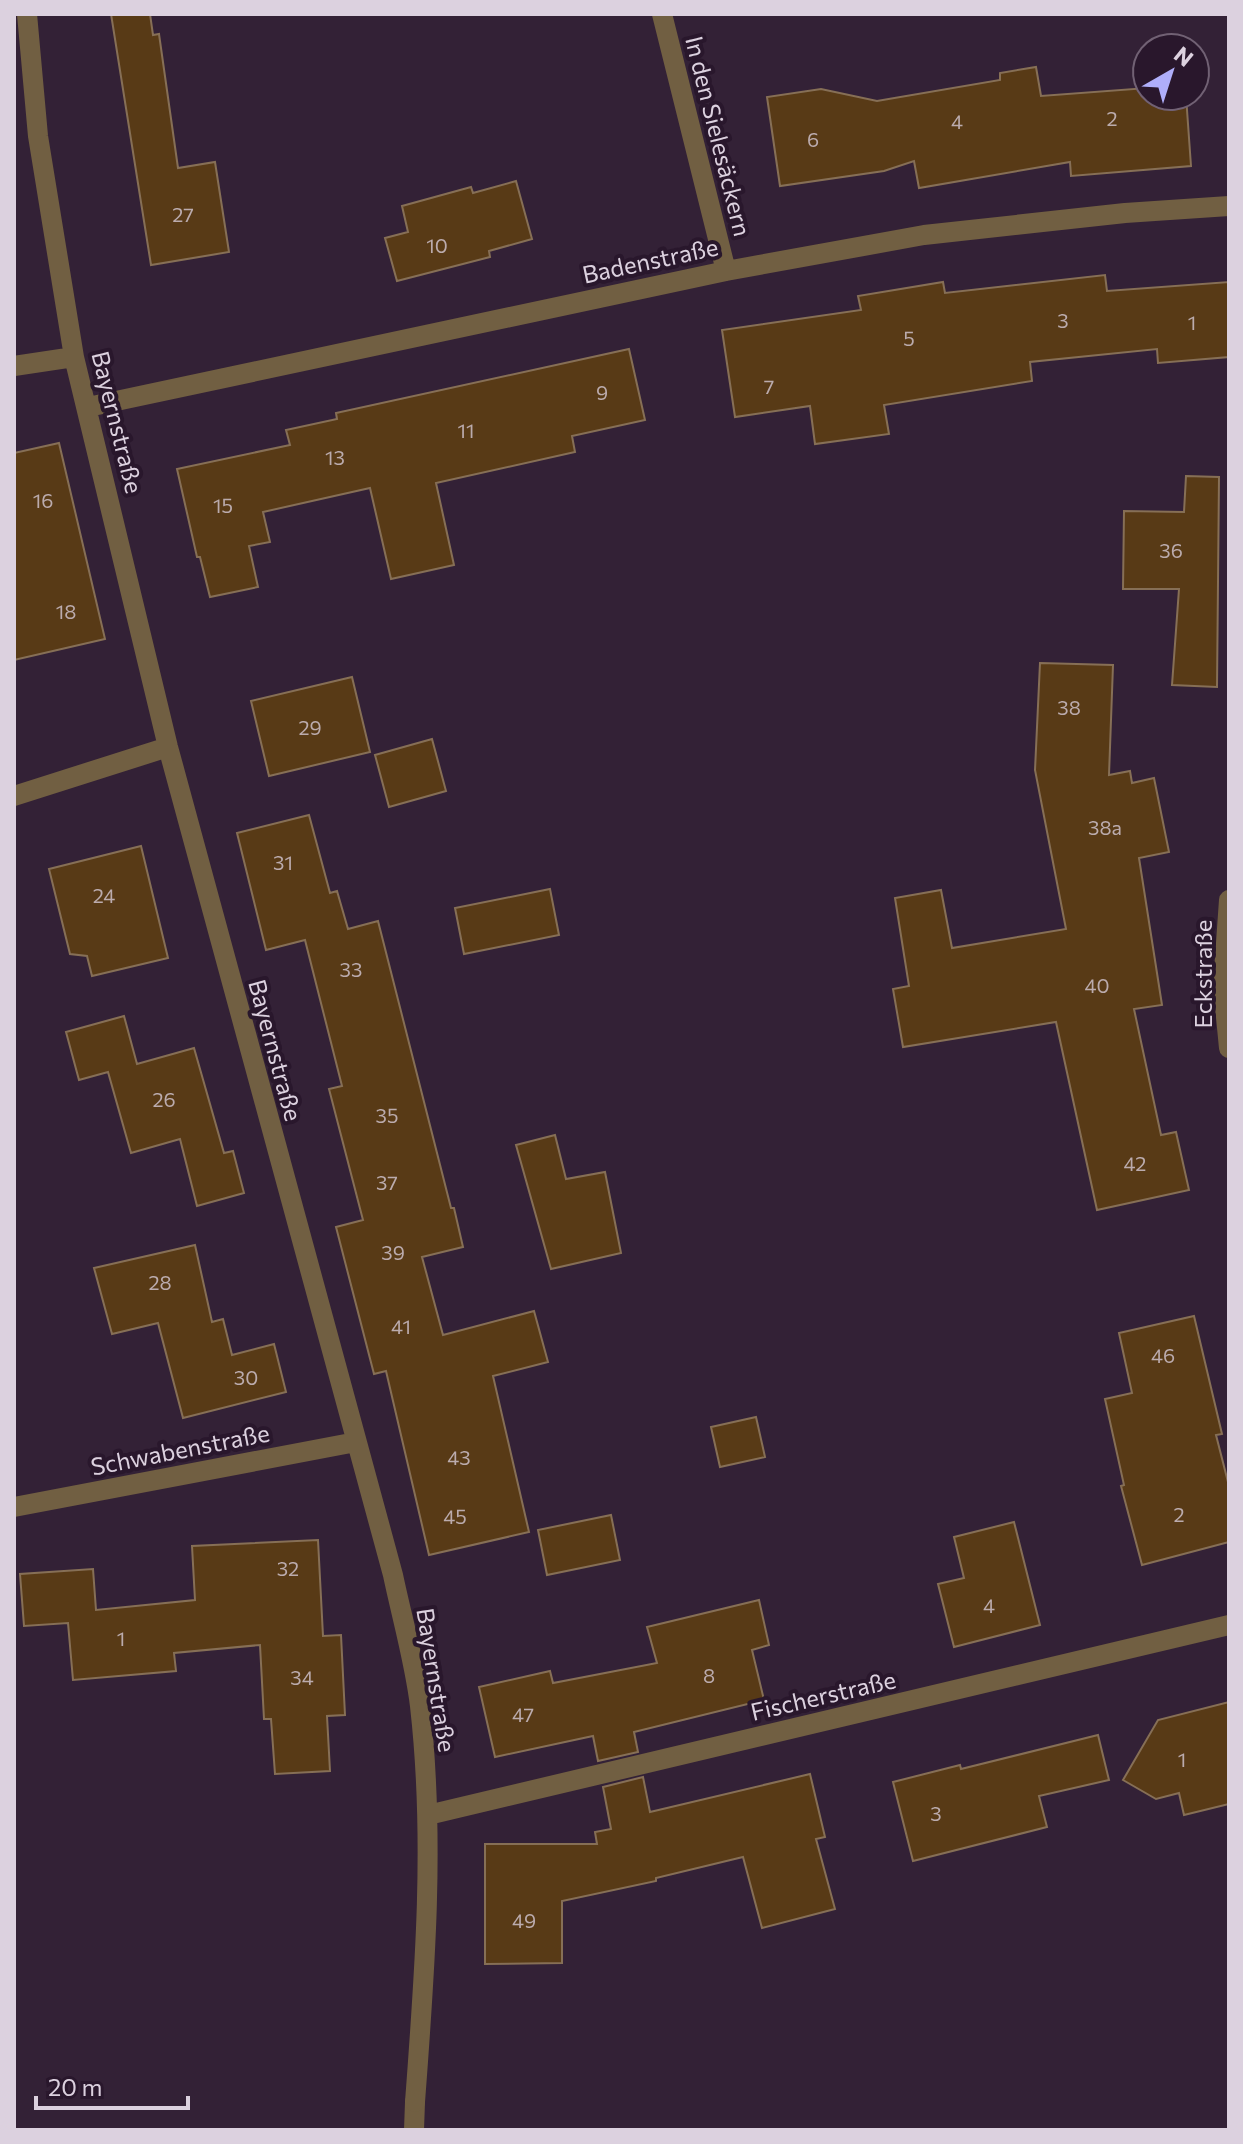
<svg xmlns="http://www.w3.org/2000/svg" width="1243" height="2144" font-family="Commissioner,sans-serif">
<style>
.building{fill:#583a16;stroke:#866f56;stroke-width:2}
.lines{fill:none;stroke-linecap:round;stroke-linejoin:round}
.lane{stroke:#715f42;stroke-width:20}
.street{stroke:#715f42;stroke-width:20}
.labels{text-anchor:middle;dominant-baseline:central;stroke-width:8;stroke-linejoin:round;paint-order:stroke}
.number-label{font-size:20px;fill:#bbabad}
.street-label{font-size:24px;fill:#dcd1df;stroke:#29172c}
</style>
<rect width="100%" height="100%" fill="#332136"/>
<path class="building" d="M 111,14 L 150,14 L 153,35 L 159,34 L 178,168 L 215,162 L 229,252 L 151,265 Z
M 1036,67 L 1041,96 L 1147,88 L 1147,96 L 1186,96 L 1191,166 L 1071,176 L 1070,162 L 919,188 L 914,161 L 884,171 L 780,186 L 767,97 L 821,89 L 877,101 L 1000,80 L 1000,73 Z
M 516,181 L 532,239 L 489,251 L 490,257 L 397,281 L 385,238 L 408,232 L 402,206 L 471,187 L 473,193 Z
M 1105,275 L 1107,291 L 1229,282 L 1229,357 L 1158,363 L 1157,349 L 1030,362 L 1032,381 L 884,405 L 889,434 L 815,444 L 810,406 L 735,417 L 722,330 L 861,310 L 858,296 L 943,282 L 945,293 Z
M 629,349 L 645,420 L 572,436 L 575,452 L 436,483 L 454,565 L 391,579 L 370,488 L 263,512 L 270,542 L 249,546 L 258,587 L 210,597 L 200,557 L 197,557 L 177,469 L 290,445 L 286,430 L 337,419 L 336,413 Z
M 59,443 L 105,639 L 14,660 L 14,453 Z
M 1186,476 L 1219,477 L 1217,687 L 1172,685 L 1179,589 L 1123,589 L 1124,511 L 1184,512 Z
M 1040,663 L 1113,665 L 1109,775 L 1130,771 L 1132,783 L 1154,778 L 1169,852 L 1139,858 L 1162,1005 L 1134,1009 L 1161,1135 L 1176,1132 L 1189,1190 L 1097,1210 L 1056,1022 L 903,1047 L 893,989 L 909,986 L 895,898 L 941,890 L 952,948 L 1066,929 L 1035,770 Z
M 352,677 L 370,752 L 269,776 L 251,701 Z
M 432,739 L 446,791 L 389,807 L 375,755 Z
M 309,815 L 330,893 L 337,891 L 348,929 L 378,921 L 451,1208 L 454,1208 L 463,1247 L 422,1257 L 443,1335 L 534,1311 L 548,1362 L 493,1376 L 529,1532 L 429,1555 L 386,1371 L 374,1374 L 336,1227 L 363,1220 L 329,1089 L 342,1086 L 305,940 L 266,950 L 237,833 Z
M 141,846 L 168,958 L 92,976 L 87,956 L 70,954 L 49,869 Z
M 550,889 L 559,935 L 464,954 L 455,908 Z
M 124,1016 L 137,1064 L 194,1048 L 224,1153 L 233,1151 L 244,1193 L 197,1206 L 180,1139 L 131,1153 L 108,1072 L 79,1080 L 66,1032 Z
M 555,1135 L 566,1179 L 605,1172 L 621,1253 L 551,1269 L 516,1145 Z
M 195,1245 L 212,1322 L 223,1319 L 232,1355 L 274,1344 L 286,1392 L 183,1418 L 158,1323 L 112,1334 L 94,1268 Z
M 1194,1316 L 1222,1434 L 1216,1435 L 1229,1486 L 1229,1542 L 1142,1565 L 1121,1486 L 1124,1485 L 1105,1399 L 1132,1393 L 1119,1333 Z
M 756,1417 L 765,1457 L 720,1467 L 711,1427 Z
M 611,1515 L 620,1560 L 547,1575 L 538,1530 Z
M 1014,1522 L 1040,1625 L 954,1647 L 938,1584 L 964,1578 L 954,1537 Z
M 318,1540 L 323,1636 L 341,1635 L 345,1715 L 327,1716 L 330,1771 L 275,1774 L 271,1719 L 264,1719 L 260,1645 L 174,1653 L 176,1671 L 73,1680 L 68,1623 L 24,1626 L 20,1574 L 93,1569 L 96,1610 L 195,1600 L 192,1546 Z
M 759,1600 L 769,1645 L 752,1650 L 764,1700 L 634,1732 L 638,1752 L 598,1761 L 593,1736 L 495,1757 L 479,1687 L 550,1671 L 553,1683 L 657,1663 L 647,1627 Z
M 1229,1702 L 1229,1804 L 1184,1815 L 1179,1793 L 1156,1799 L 1123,1780 L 1158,1720 Z
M 1098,1735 L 1109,1780 L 1039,1796 L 1047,1827 L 913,1861 L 893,1782 L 960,1765 L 961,1769 Z
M 810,1774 L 825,1837 L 816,1839 L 835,1909 L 762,1928 L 743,1857 L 656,1878 L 656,1881 L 562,1901 L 562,1963 L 485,1964 L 485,1844 L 597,1844 L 595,1832 L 611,1829 L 603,1787 L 643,1777 L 650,1812 Z"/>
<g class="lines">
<path class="lane" d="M 414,2130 L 415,2102"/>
<path class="street" d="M 27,14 L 38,136 L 74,357 L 168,747 L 393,1575 C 402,1618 415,1663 420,1706 C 435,1838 425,1970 415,2102
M 662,14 L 726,271
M 14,366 L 74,357
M 88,407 L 726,271 L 924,235 L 1125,213 L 1229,206
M 14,796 L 168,747
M 1229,900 L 1223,986 L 1229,1048
M 14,1507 L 356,1442
M 428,1815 L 1229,1625"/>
</g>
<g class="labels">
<g class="number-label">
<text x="1112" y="118">2</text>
<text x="957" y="121">4</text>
<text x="813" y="139">6</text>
<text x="183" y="214">27</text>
<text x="437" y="245">10</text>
<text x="1063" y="320">3</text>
<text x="1192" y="322">1</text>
<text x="909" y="338">5</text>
<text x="769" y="386">7</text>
<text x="602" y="392">9</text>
<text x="466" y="430">11</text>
<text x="335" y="457">13</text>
<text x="43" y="500">16</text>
<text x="223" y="505">15</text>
<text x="1171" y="550">36</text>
<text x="66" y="611">18</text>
<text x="1069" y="707">38</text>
<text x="310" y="727">29</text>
<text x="1105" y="827">38a</text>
<text x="283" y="862">31</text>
<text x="104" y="895">24</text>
<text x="351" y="969">33</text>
<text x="1097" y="985">40</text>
<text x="164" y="1099">26</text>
<text x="387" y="1115">35</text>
<text x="1135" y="1163">42</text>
<text x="387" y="1182">37</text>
<text x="393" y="1252">39</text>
<text x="160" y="1282">28</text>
<text x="401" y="1326">41</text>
<text x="1163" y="1355">46</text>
<text x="246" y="1377">30</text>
<text x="459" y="1457">43</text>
<text x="1179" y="1514">2</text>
<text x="455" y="1516">45</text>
<text x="288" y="1568">32</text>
<text x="989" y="1605">4</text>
<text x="121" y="1638">1</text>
<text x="709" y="1675">8</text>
<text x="302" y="1677">34</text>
<text x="523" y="1714">47</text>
<text x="1182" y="1759">1</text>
<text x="936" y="1813">3</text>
<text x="524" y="1920">49</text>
</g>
<g class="street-label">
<text transform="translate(719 136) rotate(76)">In den Sielesäckern</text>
<text transform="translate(650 260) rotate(-12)">Badenstraße</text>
<text transform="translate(118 422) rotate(76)">Bayernstraße</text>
<text transform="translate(1202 974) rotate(-90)">Eckstraße</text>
<text transform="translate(276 1050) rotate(75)">Bayernstraße</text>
<text transform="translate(180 1449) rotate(-11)">Schwabenstraße</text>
<text transform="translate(437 1680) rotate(81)">Bayernstraße</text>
<text transform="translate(823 1695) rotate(-13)">Fischerstraße</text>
</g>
</g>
<rect width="1243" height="2144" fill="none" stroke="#dcd1df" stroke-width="32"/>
<g transform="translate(1171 72) rotate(39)"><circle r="38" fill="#29172c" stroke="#716174" stroke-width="2"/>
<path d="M0-6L14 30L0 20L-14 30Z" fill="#afaefa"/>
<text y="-12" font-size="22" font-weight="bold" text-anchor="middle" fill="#dcd1df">N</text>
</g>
<path d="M36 2096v12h152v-12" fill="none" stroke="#dcd1df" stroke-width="4"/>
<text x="48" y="2096" font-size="24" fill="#dcd1df" stroke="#29172c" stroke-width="6" paint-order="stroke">20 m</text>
</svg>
